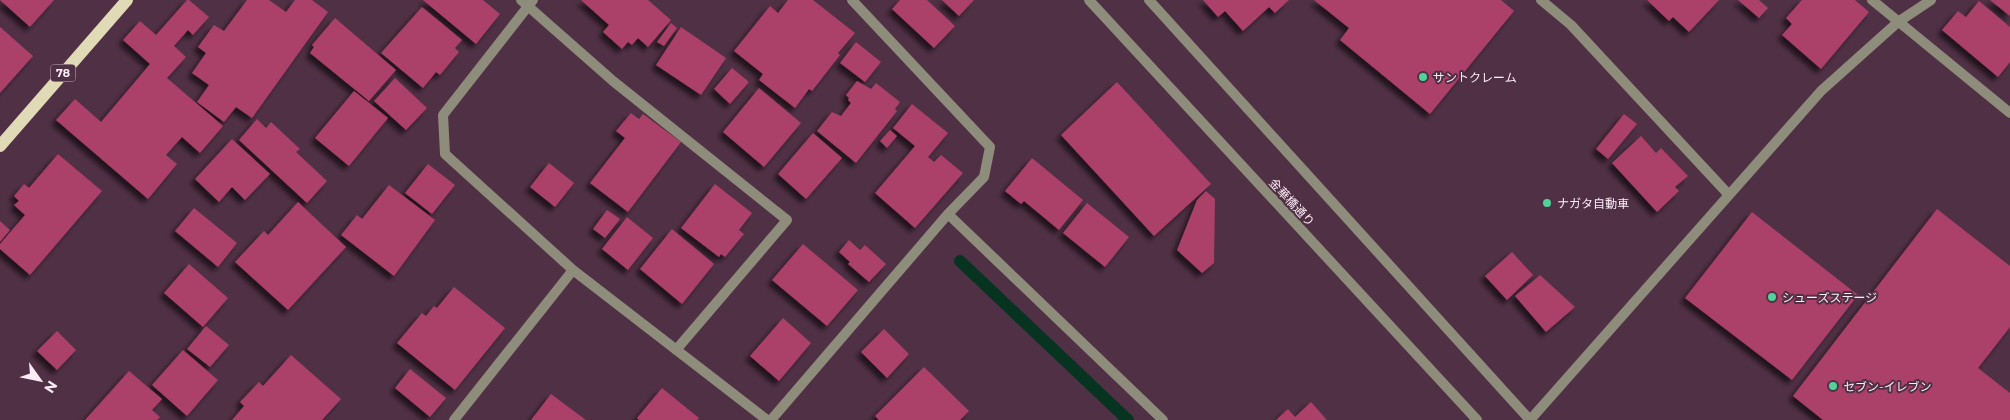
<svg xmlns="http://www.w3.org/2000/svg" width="2010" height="420" font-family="Montserrat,'Noto Sans JP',sans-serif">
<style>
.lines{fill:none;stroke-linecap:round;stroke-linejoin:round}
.stream{stroke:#073421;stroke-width:12}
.building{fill:#ab3f67;filter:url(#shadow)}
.minor{stroke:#8e8c7a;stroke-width:10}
.tertiary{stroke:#8e8c7a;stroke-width:10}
.primary{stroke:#e0dbb6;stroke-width:12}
.poi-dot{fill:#4fd398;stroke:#503045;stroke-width:2}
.labels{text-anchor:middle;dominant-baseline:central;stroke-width:4;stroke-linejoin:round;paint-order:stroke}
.shield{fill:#503045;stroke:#c8b3c1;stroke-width:1}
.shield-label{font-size:11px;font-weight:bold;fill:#fcebf6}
.poi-label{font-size:12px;fill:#fcebf6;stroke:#503045;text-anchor:start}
.street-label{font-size:12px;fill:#fcebf6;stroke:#503045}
</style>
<defs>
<filter id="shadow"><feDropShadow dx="-4.5" dy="4.5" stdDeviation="2.5" flood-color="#0009"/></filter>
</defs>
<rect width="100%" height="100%" fill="#503045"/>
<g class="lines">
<path class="stream" d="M 960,261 L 1128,420"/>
</g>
<path class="building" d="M 0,0 L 54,0 L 30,27 Z
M 187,0 L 189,0 L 209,17 L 193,35 L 188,30 L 174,46 L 186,57 L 167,78 L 223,126 L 200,153 L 182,137 L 166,155 L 177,164 L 148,199 L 56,120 L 75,99 L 101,122 L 150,64 L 123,40 L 140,21 L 156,35 Z
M 247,0 L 269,0 L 286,12 L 295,0 L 312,0 L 328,12 L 252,118 L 236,107 L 224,122 L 197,102 L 209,85 L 192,73 L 206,53 L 198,47 L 214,25 L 224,31 Z
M 423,0 L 483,0 L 500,14 L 476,44 Z
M 581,0 L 648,0 L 671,20 L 648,47 L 638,38 L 632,45 L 628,42 L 622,49 L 603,32 L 609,25 Z
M 788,0 L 813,0 L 855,33 L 838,53 L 840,55 L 812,91 L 809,89 L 795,108 L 759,80 L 763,74 L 734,51 L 770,6 L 778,13 Z
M 900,0 L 927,0 L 955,26 L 934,48 L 892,9 Z
M 942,0 L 974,0 L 959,16 Z
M 1203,0 L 1289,0 L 1275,13 L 1269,7 L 1243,31 L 1225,11 L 1218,17 Z
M 1314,0 L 1501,0 L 1514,11 L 1430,114 L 1340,40 L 1349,28 Z
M 1647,0 L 1719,0 L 1689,32 L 1673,17 L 1669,21 Z
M 1738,0 L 1759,0 L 1768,8 L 1759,18 Z
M 1802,0 L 1855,0 L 1869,12 L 1821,69 L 1782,35 L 1792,24 L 1786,18 Z
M 1990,0 L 2010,0 L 2010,16 Z
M 1979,1 L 2010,27 L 2010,62 L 1998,77 L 1942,30 L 1958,11 L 1966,17 Z
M 422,7 L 462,40 L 455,48 L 459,52 L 440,75 L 436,72 L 423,88 L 381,53 Z
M 335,18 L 396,70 L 369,101 L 310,53 L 314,47 L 312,45 Z
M 671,23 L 677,28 L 664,46 L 657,42 Z
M 0,27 L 33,56 L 0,93 Z
M 681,27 L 726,58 L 701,95 L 656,65 Z
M 856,42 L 881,62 L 865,82 L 840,63 Z
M 732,68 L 749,82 L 730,104 L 714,89 Z
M 395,78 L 427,108 L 406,130 L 374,101 Z
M 857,81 L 871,89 L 876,83 L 900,102 L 895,109 L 897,111 L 856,163 L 817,131 L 832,112 L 841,116 L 851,103 L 848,100 L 849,98 L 846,95 Z
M 1117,82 L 1211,184 L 1154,236 L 1061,135 Z
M 759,88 L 801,123 L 764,167 L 723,132 Z
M 354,91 L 388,118 L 349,166 L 315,138 Z
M 912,104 L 948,133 L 928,157 L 934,162 L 941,155 L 963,173 L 915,228 L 875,193 L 915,146 L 893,128 Z
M 631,113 L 639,119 L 643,114 L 681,142 L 628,212 L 590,183 L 625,138 L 616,131 Z
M 1624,114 L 1637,124 L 1608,159 L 1596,149 Z
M 257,119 L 266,128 L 271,122 L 300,149 L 296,152 L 327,181 L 307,203 L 239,140 Z
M 890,130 L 897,136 L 887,148 L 880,141 Z
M 813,133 L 842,158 L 806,199 L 778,174 Z
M 1641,136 L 1656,153 L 1661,148 L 1688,176 L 1675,187 L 1679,191 L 1657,212 L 1612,163 Z
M 232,139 L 270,174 L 245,200 L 232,187 L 219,202 L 195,179 Z
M 58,154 L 102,191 L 30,275 L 0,249 L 0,244 L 25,215 L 14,205 L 19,201 L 14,196 L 24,184 L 29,188 Z
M 1032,158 L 1083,200 L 1059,230 L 1024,201 L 1021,204 L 1005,191 Z
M 549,163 L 574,183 L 555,207 L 530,187 Z
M 428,164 L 455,185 L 432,214 L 405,193 Z
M 715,184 L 752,213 L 739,230 L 744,234 L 725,257 L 721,254 L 719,257 L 681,228 Z
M 389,185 L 435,220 L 394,276 L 341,235 L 357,215 L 362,219 Z
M 1206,191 L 1215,199 L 1214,263 L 1202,273 L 1177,250 L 1197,200 Z
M 298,202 L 346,247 L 288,310 L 235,262 L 264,231 L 268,235 Z
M 1087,203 L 1129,237 L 1105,267 L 1063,233 Z
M 194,208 L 237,243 L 218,267 L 175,231 Z
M 1937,209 L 2010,266 L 2010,327 L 1978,368 L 2010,393 L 2010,420 L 1823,420 L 1793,396 Z
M 607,210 L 620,219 L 605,238 L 593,229 Z
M 1752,212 L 1858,295 L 1792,380 L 1685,298 Z
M 627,217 L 653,238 L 628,270 L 602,249 Z
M 0,221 L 10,230 L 0,242 Z
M 672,229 L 714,264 L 682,304 L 640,269 Z
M 849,240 L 860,250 L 865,245 L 886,264 L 869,282 L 848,264 L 850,262 L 839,252 Z
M 803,244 L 858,290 L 827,326 L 772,280 Z
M 1512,252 L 1533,275 L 1507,300 L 1485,276 Z
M 189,264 L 228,298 L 203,327 L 164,293 Z
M 1540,275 L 1575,307 L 1546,332 L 1515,296 Z
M 454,287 L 505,328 L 455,390 L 397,343 L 422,313 L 426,316 L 434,306 L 437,308 Z
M 783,318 L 811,343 L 779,381 L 750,356 Z
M 206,326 L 229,345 L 210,367 L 187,349 Z
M 884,329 L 909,354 L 887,378 L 861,352 Z
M 57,331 L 76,350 L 57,370 L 37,351 Z
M 183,350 L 218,380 L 187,416 L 152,385 Z
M 291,355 L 341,399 L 322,420 L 232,420 L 244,406 L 240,402 L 259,382 L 263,386 Z
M 924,367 L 969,411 L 960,420 L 879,420 L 875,416 Z
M 410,369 L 446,398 L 430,417 L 395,388 Z
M 129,371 L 162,399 L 152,410 L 160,417 L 157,420 L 85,420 Z
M 662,388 L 699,418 L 697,420 L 639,420 L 637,418 Z
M 551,394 L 586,420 L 531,420 Z
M 1311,402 L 1327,420 L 1276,420 L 1288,409 L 1295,417 Z"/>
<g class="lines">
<path class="minor" d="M 521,0 L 613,81 L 787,220 L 676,350
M 533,0 L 443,115 L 445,154 L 573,270 L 767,420
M 1541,0 L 1571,25 L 1729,195
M 1872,0 L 2010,113
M 948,214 L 1163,420
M 454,420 L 573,270
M 771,420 L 948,214 L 984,177 L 990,147 L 852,0
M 1530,420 L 1821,91 L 1898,22 L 1931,0"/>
<path class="tertiary" d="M 1089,0 L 1477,420
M 1149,0 L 1530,420"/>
<path class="primary" d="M 0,146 L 127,0"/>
</g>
<g class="poi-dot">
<circle cx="1423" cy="77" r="5"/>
<circle cx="1547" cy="203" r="5"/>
<circle cx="1772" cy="297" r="5"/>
<circle cx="1833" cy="386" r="5"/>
</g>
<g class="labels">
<rect class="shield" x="50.5" y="64.5" width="25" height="17" rx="4"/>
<g class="shield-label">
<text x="63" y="73">78</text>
</g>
<g class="poi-label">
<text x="1433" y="77">サントクレーム</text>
<text x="1557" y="203">ナガタ自動車</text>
<text x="1782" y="297">シューズステージ</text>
<text x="1843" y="386">セブン-イレブン</text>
</g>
<g class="street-label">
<text transform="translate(1292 202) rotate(47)">金華橋通り</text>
</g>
</g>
<g transform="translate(40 380) rotate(123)" stroke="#503045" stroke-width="4" paint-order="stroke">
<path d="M0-4L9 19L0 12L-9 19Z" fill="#fcebf6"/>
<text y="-8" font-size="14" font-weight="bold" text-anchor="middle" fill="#fcebf6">N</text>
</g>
</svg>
